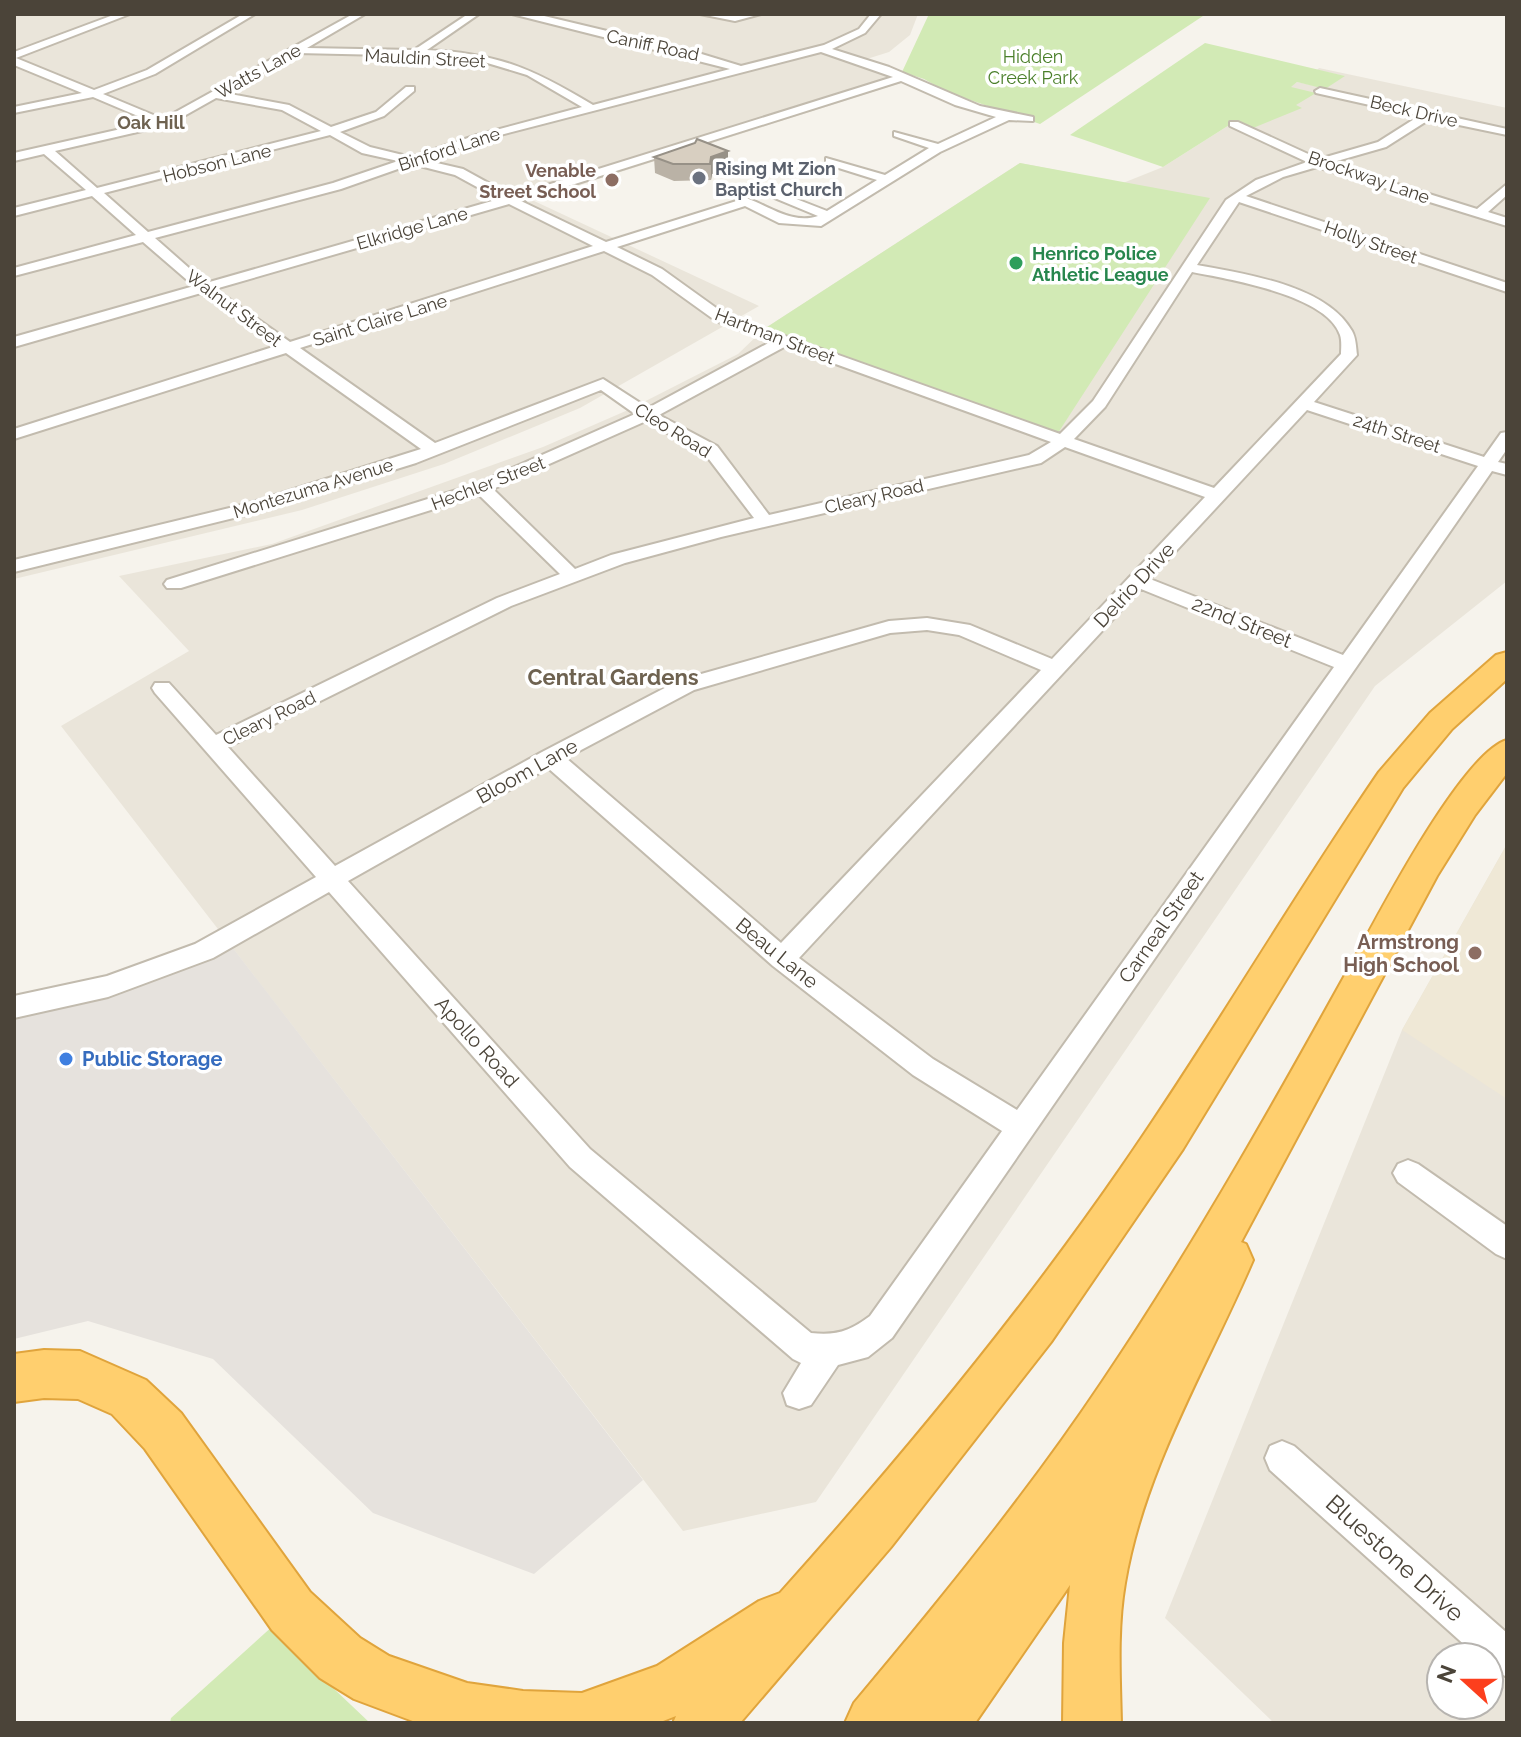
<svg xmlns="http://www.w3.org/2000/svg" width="1521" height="1737" font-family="Raleway,sans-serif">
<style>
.residential{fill:#eae5da;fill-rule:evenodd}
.industrial{fill:#e6e2dd}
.education{fill:#efe8d6}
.green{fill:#d2eab5}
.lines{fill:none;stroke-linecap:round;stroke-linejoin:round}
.minor-casing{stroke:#c2bbae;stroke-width:4}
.highway-casing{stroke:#e0a43c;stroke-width:4}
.minor{fill:#fff;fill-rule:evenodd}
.highway{fill:#ffcf6e;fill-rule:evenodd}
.wall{fill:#bab2a6}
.shaded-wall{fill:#979187}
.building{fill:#d8cfc1;stroke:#979187;stroke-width:2}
.worship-dot{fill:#6b7280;stroke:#fff;stroke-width:3}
.education-dot{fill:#8d6e63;stroke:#fff;stroke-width:3}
.leisure-dot{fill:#2e9e5b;stroke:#fff;stroke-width:3}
.shop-dot{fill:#3f7fe0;stroke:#fff;stroke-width:3}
.labels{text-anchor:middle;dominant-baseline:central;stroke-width:7;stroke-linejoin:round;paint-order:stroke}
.far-street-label{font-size:18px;fill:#4b4439;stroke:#fff}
.far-park-label{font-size:18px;fill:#4a7f2a;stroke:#fff}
.far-neighbourhood-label{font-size:18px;font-weight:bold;fill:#6e6250;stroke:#fff}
.far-worship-label{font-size:18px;font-weight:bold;fill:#5b616d;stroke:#fff;text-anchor:start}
.far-education-label{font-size:18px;font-weight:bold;fill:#785e54;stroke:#fff;text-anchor:end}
.far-leisure-label{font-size:18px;font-weight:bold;fill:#27864d;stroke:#fff;text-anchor:start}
.street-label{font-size:20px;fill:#4b4439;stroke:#fff}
.education-label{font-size:20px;font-weight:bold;fill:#785e54;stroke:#fff;text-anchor:end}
.shop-label{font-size:20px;font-weight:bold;fill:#366cbe;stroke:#fff;text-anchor:start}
.neighbourhood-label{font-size:22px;font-weight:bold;fill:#6e6250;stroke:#fff}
.near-street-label{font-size:24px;fill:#4b4439;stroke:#fff}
</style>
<rect width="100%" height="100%" fill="#f6f3ec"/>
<path class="residential" d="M 14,14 L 918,14 L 910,35 L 889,52 L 851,64 L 907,81 L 532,200 L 759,306 L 580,408 L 444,464 L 302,510 L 14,579 Z
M 1319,68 L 1507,108 L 1507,581 L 1375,686 L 816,1502 L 683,1531 L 61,726 L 189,651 L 119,576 L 272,544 L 543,447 L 628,410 L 738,354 L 764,329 L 1020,163 L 1123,183 L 1163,167 L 1234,122 L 1295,106 L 1290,87 L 1297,82 L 1325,88 L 1344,76 L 1317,70 Z
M 1507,844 L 1507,1723 L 1274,1723 L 1165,1618 L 1402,1030 ZM 1441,1657 L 1489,1657 L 1489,1705 L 1441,1705 Z"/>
<path class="industrial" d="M 226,939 L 643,1480 L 534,1574 L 373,1513 L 213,1359 L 88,1321 L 14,1339 L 14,1020 L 78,992 Z"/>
<path class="education" d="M 1507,844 L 1507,1099 L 1402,1030 Z"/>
<path class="green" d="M 929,14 L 1206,14 L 1040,124 L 947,92 L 924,79 L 902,72 Z
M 1205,43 L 1345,76 L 1325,89 L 1297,82 L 1291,87 L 1316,93 L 1296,105 L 1302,108 L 1253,128 L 1234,122 L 1163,167 L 1070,135 Z
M 1020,163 L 1210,198 L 1058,433 L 764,329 Z
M 275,1624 L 313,1669 L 370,1723 L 170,1723 L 171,1718 Z"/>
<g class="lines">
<defs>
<path id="minor" d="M 116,14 L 130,14 L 16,58 L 94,90 L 147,70 L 243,14 L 255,14 L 155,74 L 103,94 L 163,119 L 353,14 L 365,14 L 307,48 L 414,50 L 468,14 L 479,14 L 427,50 C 498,53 533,69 593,105 L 730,69 L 512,14 L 540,15 L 695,52 L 741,66 L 824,45 L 859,29 L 871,14 L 881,14 L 865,33 L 832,49 L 889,67 L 980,106 L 1033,117 L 1033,121 L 1009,120 L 940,152 L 821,226 L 779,223 L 745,206 L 617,247 L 662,269 L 726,315 L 1060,434 L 1093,401 L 1226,200 L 1256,180 L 1307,162 L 1230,126 L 1230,122 L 1238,122 L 1319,159 L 1378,142 L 1419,116 L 1316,93 L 1315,91 L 1320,88 L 1507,129 L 1507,135 L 1430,119 L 1386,147 L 1330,163 L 1477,209 L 1507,184 L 1507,195 L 1488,212 L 1507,218 L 1507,226 L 1317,167 L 1283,177 L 1246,196 L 1507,283 L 1507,292 L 1239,202 L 1197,265 C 1245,274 1326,285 1352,331 C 1356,338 1356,347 1357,355 L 1314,402 L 1484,457 L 1501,433 L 1507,432 L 1507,449 L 1498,462 L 1507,464 L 1507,475 L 1492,471 L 892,1338 L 868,1357 L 838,1365 L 811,1405 L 799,1409 L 787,1405 L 783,1393 L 801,1363 L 793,1359 L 570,1167 L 329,892 L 213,958 L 108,997 L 14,1018 L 14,996 L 107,976 L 195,944 L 316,877 L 155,693 L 152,688 L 155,683 L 169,683 L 216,735 L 497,598 L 560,574 L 479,495 L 181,588 L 167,588 L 164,584 L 167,580 L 476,484 L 635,414 L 601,390 L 416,463 L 258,512 L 14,572 L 14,560 L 246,504 L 421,449 L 286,353 L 14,439 L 14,429 L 276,346 L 201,293 L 14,347 L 14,337 L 194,286 L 143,242 L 14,276 L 14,268 L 136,235 L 92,196 L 14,216 L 14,208 L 86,190 L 44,154 L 14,161 L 14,153 L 152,122 L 93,97 L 14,113 L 14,107 L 82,93 L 14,65 L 14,52 ZM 821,52 L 893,77 L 512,196 L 463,169 L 424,160 L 485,139 ZM 297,53 L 431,56 L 484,62 L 527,75 L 582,107 L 477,135 L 411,157 L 370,147 L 340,132 L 384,116 L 414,91 L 414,87 L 406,87 L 376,112 L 331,127 L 289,105 L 225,93 ZM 901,81 L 955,105 L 996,117 L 938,144 L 894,132 L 894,136 L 929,148 L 885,175 L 826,158 L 826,164 L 877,180 L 827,211 L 763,186 L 753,189 L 818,216 C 793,225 769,206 746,198 L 606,242 L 521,201 ZM 216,98 L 282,110 L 321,131 L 97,188 L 55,151 L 168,125 ZM 330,135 L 362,153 L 398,161 L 333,183 L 148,232 L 104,193 ZM 412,164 L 455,175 L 499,199 L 206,283 L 155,238 L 341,189 ZM 509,204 L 593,246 L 290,342 L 215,289 ZM 604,251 L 652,275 L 716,321 L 772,341 L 648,408 L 603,379 L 435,443 L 300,348 ZM 1192,272 C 1228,279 1327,295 1340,335 C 1342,341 1341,349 1341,354 L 1214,488 L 1074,439 L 1105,407 ZM 786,346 L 1051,442 L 1029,455 L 769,515 L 717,446 L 659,415 ZM 1307,410 L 1478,466 L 1343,655 L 1150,579 ZM 646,421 L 705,454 L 754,518 L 611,555 L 575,569 L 493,489 ZM 1065,447 L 1205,497 L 1052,659 L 970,625 L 927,618 L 889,621 L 680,680 L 542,752 L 335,866 L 228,747 L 511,606 L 625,563 L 721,537 L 1041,463 ZM 1141,589 L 1334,667 L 1017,1110 L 933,1059 L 799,958 ZM 927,630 L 959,635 L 1041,670 L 781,943 L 566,758 L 694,690 L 890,633 ZM 548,768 L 773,966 L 913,1075 L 1002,1131 L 870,1316 C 850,1331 836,1336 811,1333 L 590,1149 L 348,881 Z
M 700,14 L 761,14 L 735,21 Z
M 1408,1160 L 1418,1164 L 1507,1226 L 1507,1259 L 1496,1254 L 1398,1182 L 1393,1173 L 1398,1164 Z
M 1282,1441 L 1294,1446 L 1507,1633 L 1507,1677 L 1489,1667 L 1489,1657 L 1478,1657 L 1270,1470 L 1265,1458 L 1270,1446 Z"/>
<path id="highway" d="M 1507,652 L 1507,679 L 1452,729 L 1403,788 L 1183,1149 L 1051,1342 L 891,1547 L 740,1723 L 673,1723 L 676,1716 L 658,1723 L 418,1723 L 354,1699 L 320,1678 L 272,1630 L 145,1449 L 112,1414 L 78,1399 L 44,1398 L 14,1402 L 14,1354 L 44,1350 L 80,1351 L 146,1380 L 181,1413 L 310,1592 L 360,1638 L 389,1656 L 467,1683 L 523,1691 L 582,1693 L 657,1666 L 759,1601 L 780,1593 C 901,1458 1018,1317 1121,1168 C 1211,1038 1290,902 1379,772 L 1430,713 L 1496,655 Z
M 1507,740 L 1507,773 L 1475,815 L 1437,876 L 1241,1242 L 1246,1244 L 1253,1260 C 1208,1365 1144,1469 1125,1583 C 1117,1629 1120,1677 1121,1723 L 1063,1723 L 1064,1643 L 1070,1585 L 975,1723 L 845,1723 L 854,1703 C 941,1599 1027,1494 1102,1382 C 1198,1240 1282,1089 1365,939 C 1388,897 1465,752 1507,740 Z"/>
</defs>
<use href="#minor" class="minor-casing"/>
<use href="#highway" class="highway-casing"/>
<use href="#minor" class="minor"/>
<use href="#highway" class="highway"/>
</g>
<path class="wall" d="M 728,151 L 728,168 L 712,174 L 711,180 L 674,181 L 655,173 L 654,157 Z"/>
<path class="shaded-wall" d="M 728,151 L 728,168 L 712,174 L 711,180 L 711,157 Z"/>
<path class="building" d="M 697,139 L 728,151 L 711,157 L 710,164 L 673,164 L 654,157 L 695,143 Z"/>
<circle class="worship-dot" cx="699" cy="178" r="8"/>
<g class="education-dot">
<circle cx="612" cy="180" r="8"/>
<circle cx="1475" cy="953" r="8"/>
</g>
<circle class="leisure-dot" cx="1016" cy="263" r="8"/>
<circle class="shop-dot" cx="66" cy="1059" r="8"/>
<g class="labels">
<g class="far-street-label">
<text transform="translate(653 45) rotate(12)">Caniff Road</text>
<text transform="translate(425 58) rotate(3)">Mauldin Street</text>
<text transform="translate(258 71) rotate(-29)">Watts Lane</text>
<text transform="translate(1414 111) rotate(13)">Beck Drive</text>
<text transform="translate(449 149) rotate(-18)">Binford Lane</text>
<text transform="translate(217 163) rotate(-14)">Hobson Lane</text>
<text transform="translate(1369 177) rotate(19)">Brockway Lane</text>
<text transform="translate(412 228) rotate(-16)">Elkridge Lane</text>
<text transform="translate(1371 242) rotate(19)">Holly Street</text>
<text transform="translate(234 308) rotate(37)">Walnut Street</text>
<text transform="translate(380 320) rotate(-17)">Saint Claire Lane</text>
<text transform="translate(775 336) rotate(21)">Hartman Street</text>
<text transform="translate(673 430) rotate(32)">Cleo Road</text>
<text transform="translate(1397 433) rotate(18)">24th Street</text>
<text transform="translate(488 483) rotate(-21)">Hechler Street</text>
<text transform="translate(313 488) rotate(-17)">Montezuma Avenue</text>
<text transform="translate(874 496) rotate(-13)">Cleary Road</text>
<text transform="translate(269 718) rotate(-26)">Cleary Road</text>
</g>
<g class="far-park-label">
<text x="1033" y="56">Hidden<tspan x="1033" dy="21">Creek Park</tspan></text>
</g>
<g class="far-neighbourhood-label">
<text x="151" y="122">Oak Hill</text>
</g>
<g class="far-worship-label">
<text x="715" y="168">Rising Mt Zion<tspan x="715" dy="21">Baptist Church</tspan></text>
</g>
<g class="far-education-label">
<text x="596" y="170">Venable<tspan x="596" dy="21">Street School</tspan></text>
</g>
<g class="far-leisure-label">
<text x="1032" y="253">Henrico Police<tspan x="1032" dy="21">Athletic League</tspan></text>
</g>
<g class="street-label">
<text transform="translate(1134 585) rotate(-47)">Delrio Drive</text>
<text transform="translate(1242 622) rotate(22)">22nd Street</text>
<text transform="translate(527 771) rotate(-29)">Bloom Lane</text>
<text transform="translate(1161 927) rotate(-55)">Carneal Street</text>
<text transform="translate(777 953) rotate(39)">Beau Lane</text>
<text transform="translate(477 1042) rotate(48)">Apollo Road</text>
</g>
<g class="education-label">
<text x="1459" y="942">Armstrong<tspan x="1459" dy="23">High School</tspan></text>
</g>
<g class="shop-label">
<text x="82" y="1059">Public Storage</text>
</g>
<g class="neighbourhood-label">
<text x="613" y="677">Central Gardens</text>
</g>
<g class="near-street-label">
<text transform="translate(1395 1558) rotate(42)">Bluestone Drive</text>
</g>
</g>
<rect width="1521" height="1737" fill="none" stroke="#4b4439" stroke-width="32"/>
<g transform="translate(1465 1681) rotate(291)"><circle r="38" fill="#ffffff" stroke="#b7b4b0" stroke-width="2"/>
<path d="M0-6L14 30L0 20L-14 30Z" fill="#fc3f1d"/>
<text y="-12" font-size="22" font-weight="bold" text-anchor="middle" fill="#4b4439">N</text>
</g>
</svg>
